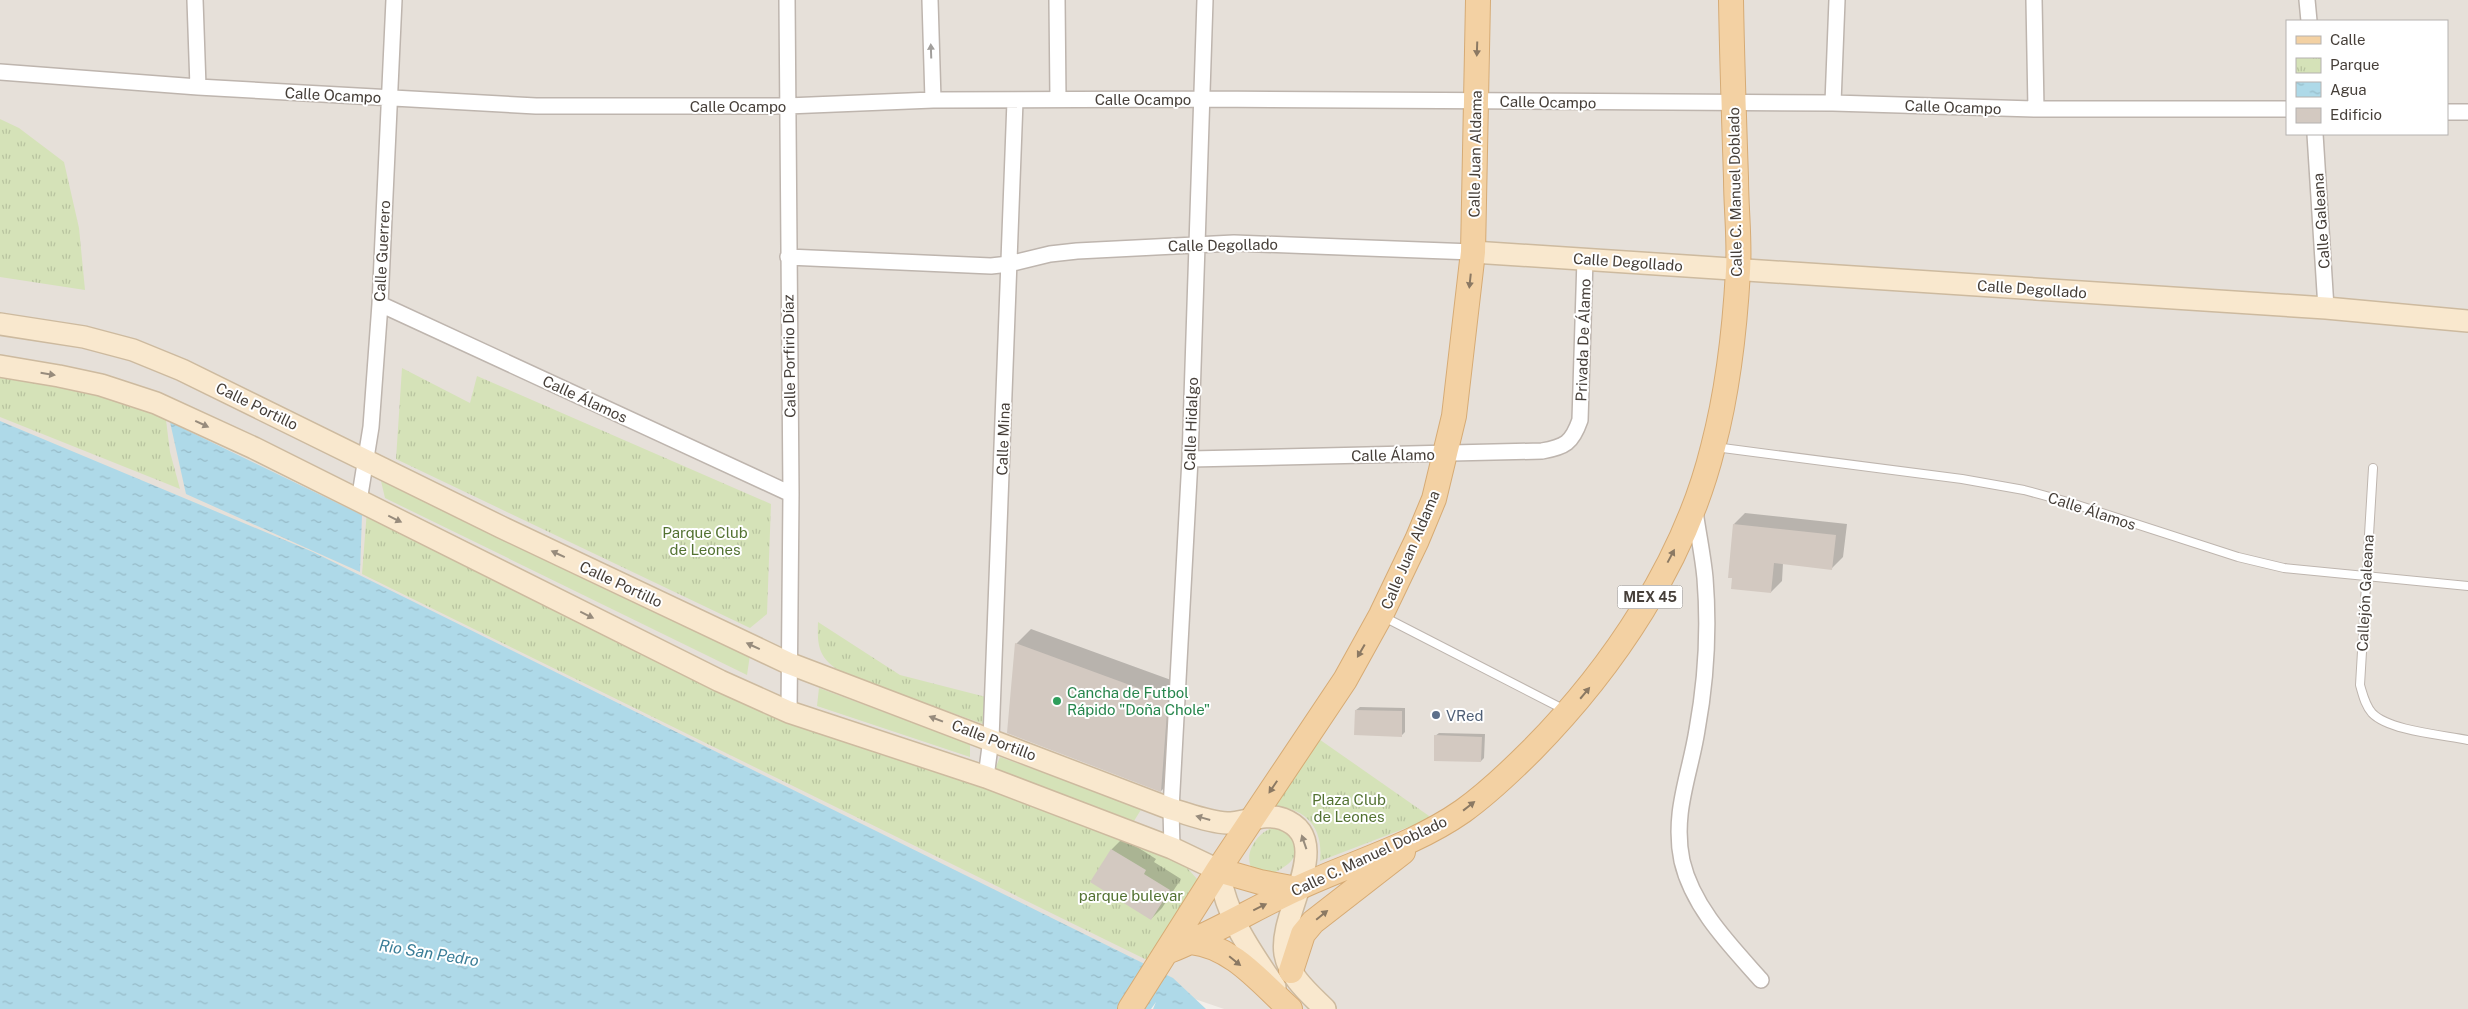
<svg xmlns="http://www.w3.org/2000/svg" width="2468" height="1009" font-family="'Public Sans',sans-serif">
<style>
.residential{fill:#e6e0d9;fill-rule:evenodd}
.green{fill:#d5e2b8}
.park{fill:url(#park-tufts)}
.water{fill:url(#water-ripples)}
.shadow{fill:#0003}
.building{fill:#d3c9c1}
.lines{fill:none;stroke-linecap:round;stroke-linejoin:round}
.lane-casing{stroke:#beb5ae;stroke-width:10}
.street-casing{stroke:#beb5ae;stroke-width:18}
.secondary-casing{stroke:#cdba9f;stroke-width:24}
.primary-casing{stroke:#d6ab75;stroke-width:26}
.lane{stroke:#fff;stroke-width:8}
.street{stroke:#fff;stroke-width:15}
.secondary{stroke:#f9e8ce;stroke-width:21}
.primary{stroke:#f3d1a3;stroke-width:24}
.oneway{fill:#8b7963}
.oneway2{fill:#a29f9c}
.oneway3{fill:#978b7c}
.leisure-dot{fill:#2e9e5b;stroke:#fff;stroke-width:2}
.service-dot{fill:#5c6f8a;stroke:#fff;stroke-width:2}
.labels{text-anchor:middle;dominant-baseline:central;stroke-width:4;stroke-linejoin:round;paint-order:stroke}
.shield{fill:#fff;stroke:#7e7974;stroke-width:1}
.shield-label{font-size:14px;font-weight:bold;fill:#463f39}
.street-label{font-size:15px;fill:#463f39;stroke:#fff}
.park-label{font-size:15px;fill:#537232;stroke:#fff}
.leisure-label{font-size:15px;fill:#27864d;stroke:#fff;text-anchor:start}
.service-label{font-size:15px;fill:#4e5e75;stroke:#fff;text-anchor:start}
.water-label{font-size:16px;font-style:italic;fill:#3a7d97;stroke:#fff}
</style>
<defs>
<pattern id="park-tufts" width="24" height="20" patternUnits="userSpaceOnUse" patternTransform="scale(1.25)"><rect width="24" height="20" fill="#d5e2b8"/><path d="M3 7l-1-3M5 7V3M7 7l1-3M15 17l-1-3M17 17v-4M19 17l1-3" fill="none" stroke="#b8c39f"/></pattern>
<pattern id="water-ripples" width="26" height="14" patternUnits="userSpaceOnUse" patternTransform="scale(1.25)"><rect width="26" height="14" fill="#aed9e8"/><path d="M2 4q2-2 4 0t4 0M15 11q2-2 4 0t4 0" fill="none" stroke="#97bbc8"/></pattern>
</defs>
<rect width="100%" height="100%" fill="#f3efea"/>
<path class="residential" d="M 0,0 L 2468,0 L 2468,1009 L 1224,1009 L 0,589 ZM 2287,21 L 2447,21 L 2447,134 L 2287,134 Z"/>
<path class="green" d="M 381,481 L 750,655 L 747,675 L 385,498 Z
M 819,688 L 970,744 L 970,757 L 817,706 Z
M 1000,757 L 1142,808 L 1134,821 L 995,769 Z"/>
<path class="park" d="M 0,119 L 19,128 L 64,162 L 79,228 L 85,290 L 0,277 Z
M 402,368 L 470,403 L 477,376 L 771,504 L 767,614 L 750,628 L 396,459 Z
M 0,372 L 89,386 L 165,412 L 170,452 L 180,489 L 0,417 Z
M 367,510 L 496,575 L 955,772 L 1180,860 L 1198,880 L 1153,963 L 362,574 Z
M 818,622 L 900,675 L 986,697 L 986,725 L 842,673 C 819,658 817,648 818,622 Z
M 1316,737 L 1432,818 L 1320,861 C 1324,825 1303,805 1267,807 Z
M 1272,828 C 1288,828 1303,844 1292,860 C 1287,866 1279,870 1272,874 L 1252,869 C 1243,854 1257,833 1272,828 Z"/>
<path class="water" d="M 0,421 L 313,552 L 1173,978 L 1206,1009 L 1153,1009 L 1156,1002 L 1151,1009 L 0,1009 Z
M 170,422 L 362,515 L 360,572 L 186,494 Z"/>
<path class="shadow" d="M 1745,513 L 1847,524 L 1843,557 L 1832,568 L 1783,563 L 1782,581 L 1771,592 L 1734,524 Z
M 1031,629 L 1182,684 L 1176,776 L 1161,791 L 1009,732 L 1016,644 Z
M 1360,707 L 1405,708 L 1405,732 L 1402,735 L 1356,710 Z
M 1439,733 L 1485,734 L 1484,758 L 1481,761 L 1435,736 Z
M 1123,838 L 1156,859 L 1154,862 L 1181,879 L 1162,908 L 1151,919 L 1092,882 L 1112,849 Z"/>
<path class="building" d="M 1733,524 L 1836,535 L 1832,570 L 1774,563 L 1771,593 L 1731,589 L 1732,578 L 1728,578 Z
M 1015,643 L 1168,699 L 1161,792 L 1007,733 Z
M 1355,710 L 1402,711 L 1402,737 L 1354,735 Z
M 1434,735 L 1482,737 L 1481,762 L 1434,761 Z
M 1111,849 L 1146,870 L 1144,874 L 1170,890 L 1151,920 L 1090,882 Z"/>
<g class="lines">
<defs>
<path id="lane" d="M 1715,447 L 1962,479 L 2024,490 L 2068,502 L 2238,557 L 2284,568 L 2468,586
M 2373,468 L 2360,685 C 2363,695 2365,705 2372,713 C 2389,731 2444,735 2468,740
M 1384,617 L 1565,710"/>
<path id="street" d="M 195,0 L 198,87
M 787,0 L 791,494 L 789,712
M 930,0 L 933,100
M 1057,0 L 1058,99
M 2034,0 L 2036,109
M 2307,0 L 2309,21
M 0,72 L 198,87 L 536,106 L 787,106 L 933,100 L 1202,99 L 1833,103 L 2036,109 L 2287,109
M 1833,103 L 1837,0
M 2447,112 L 2468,112
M 2315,134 L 2326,308
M 788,257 L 991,266 L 1009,264 L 1050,254 L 1077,251 L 1234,243 L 1473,252
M 380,304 L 791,494
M 1190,459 L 1542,451 C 1565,447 1572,443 1580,420 L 1585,259
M 359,501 L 371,427 L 380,304 L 394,0
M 1695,511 C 1698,533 1703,556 1705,578 C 1709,628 1706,681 1697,730 C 1690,775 1672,813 1682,861 C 1693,908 1730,945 1761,980
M 986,777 L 991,739 L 1015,101
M 1172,848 L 1171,809 L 1190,459 L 1205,0"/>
<path id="secondary" d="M 1473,252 L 2326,308 L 2468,321
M 0,324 L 84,337 L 133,350 L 182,370 L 501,527 L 788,663 L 1171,809 C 1189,814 1208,822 1227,823 C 1245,823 1265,812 1283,819 C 1337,840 1278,912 1285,954 C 1289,977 1310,994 1325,1009
M 0,366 L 59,376 L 101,385 L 156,403 L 254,448 L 720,681 L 789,712 L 986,777 L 1172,848 L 1218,870 C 1229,921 1246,944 1275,987"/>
<path id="primary" d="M 1218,870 L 1260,882 L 1297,889
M 1191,942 C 1232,946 1261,983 1290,1009
M 1169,951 C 1212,934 1253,909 1296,889 C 1351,863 1413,846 1463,811 C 1488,793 1510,772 1532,750 C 1613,668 1685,561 1713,447 C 1727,394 1735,326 1738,271 C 1740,240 1736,209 1736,178 C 1734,119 1732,59 1731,0
M 1291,971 L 1303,934 L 1313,922 L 1403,852
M 1130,1009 L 1218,870 L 1345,680 L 1381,615 L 1417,540 L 1434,499 L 1454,416 L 1473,252 L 1478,0"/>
</defs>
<use href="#lane" class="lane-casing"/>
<use href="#street" class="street-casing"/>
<use href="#secondary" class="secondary-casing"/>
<use href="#primary" class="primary-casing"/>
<use href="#lane" class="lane"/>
<use href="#street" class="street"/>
<use href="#secondary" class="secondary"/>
<use href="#primary" class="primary"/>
</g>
<defs><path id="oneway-solid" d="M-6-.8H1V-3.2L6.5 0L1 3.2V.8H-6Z" transform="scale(1.25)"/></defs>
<g class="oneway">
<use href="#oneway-solid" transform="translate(1477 49) rotate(92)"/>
<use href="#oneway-solid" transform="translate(1470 281) rotate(96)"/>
<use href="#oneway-solid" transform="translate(1671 556) rotate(-62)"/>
<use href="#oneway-solid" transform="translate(1361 651) rotate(120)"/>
<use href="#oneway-solid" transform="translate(1585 693) rotate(-50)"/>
<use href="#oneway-solid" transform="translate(1273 787) rotate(124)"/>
<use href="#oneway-solid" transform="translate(1469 806) rotate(-38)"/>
<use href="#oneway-solid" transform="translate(1260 907) rotate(-26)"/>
<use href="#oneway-solid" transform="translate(1322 915) rotate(-39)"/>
<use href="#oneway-solid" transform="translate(1235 961) rotate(39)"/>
</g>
<use class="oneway2" href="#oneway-solid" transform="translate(931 51) rotate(-92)"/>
<g class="oneway3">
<use href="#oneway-solid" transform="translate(48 374) rotate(9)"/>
<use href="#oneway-solid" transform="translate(202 424) rotate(25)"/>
<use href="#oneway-solid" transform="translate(395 519) rotate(26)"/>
<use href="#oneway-solid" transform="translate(558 554) rotate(-155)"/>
<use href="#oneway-solid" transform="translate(587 615) rotate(26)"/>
<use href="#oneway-solid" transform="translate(753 646) rotate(-155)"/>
<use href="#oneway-solid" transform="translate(936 719) rotate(-159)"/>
<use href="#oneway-solid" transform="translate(1203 818) rotate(-164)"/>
<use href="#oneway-solid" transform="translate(1304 842) rotate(-109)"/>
</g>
<circle class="leisure-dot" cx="1057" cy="701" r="5"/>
<circle class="service-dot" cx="1436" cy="715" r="5"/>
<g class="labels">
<rect class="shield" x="1617.5" y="585.5" width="65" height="23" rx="4"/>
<g class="shield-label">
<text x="1650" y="597">MEX 45</text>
</g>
<g class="street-label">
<text transform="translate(333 95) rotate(3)">Calle Ocampo</text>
<text x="1143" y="99">Calle Ocampo</text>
<text transform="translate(1548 102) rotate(1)">Calle Ocampo</text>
<text x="738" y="106">Calle Ocampo</text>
<text transform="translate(1953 107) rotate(2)">Calle Ocampo</text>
<text transform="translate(1475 154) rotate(-89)">Calle Juan Aldama</text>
<text transform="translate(1735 192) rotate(-91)">Calle C. Manuel Doblado</text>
<text transform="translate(2321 221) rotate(-94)">Calle Galeana</text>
<text transform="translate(1223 245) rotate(-1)">Calle Degollado</text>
<text transform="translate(382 251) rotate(-87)">Calle Guerrero</text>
<text transform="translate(1628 262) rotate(4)">Calle Degollado</text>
<text transform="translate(2032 289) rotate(4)">Calle Degollado</text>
<text transform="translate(1583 340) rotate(-88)">Privada De Álamo</text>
<text transform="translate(789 356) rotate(-91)">Calle Porfirio Díaz</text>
<text transform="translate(585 399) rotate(25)">Calle Álamos</text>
<text transform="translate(257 406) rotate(26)">Calle Portillo</text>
<text transform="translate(1191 424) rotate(-88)">Calle Hidalgo</text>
<text transform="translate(1003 439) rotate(-88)">Calle Mina</text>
<text transform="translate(1393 455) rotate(-1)">Calle Álamo</text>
<text transform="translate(2092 511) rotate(18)">Calle Álamos</text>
<text transform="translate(1410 550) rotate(-67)">Calle Juan Aldama</text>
<text transform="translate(621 584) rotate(25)">Calle Portillo</text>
<text transform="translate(2365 593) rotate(-87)">Callejón Galeana</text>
<text transform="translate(994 740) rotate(21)">Calle Portillo</text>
<text transform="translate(1369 856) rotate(-25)">Calle C. Manuel Doblado</text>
</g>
<g class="park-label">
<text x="705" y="532">Parque Club<tspan x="705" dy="17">de Leones</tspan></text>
<text x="1349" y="799">Plaza Club<tspan x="1349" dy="17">de Leones</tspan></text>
<text x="1131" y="895">parque bulevar</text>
</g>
<g class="leisure-label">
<text x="1067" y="692">Cancha de Futbol<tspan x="1067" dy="17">Rápido "Doña Chole"</tspan></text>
</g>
<g class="service-label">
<text x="1446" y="715">VRed</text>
</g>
<g class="water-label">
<text transform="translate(429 953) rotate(9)">Rio San Pedro</text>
</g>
</g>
<rect x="2286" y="20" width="162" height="115" fill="#ffffff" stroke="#b5b2b0"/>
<rect x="2296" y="36" width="25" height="8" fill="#f3d1a3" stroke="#b5b2b0"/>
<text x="2330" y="45" font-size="15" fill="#463f39">Calle</text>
<rect x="2296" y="58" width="25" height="15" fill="url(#park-tufts)" stroke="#b5b2b0"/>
<text x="2330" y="70" font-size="15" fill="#463f39">Parque</text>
<rect x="2296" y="82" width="25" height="15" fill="url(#water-ripples)" stroke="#b5b2b0"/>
<text x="2330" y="95" font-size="15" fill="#463f39">Agua</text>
<rect x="2296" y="108" width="25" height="15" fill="#d3c9c1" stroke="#b5b2b0"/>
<text x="2330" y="120" font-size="15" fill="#463f39">Edificio</text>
</svg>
